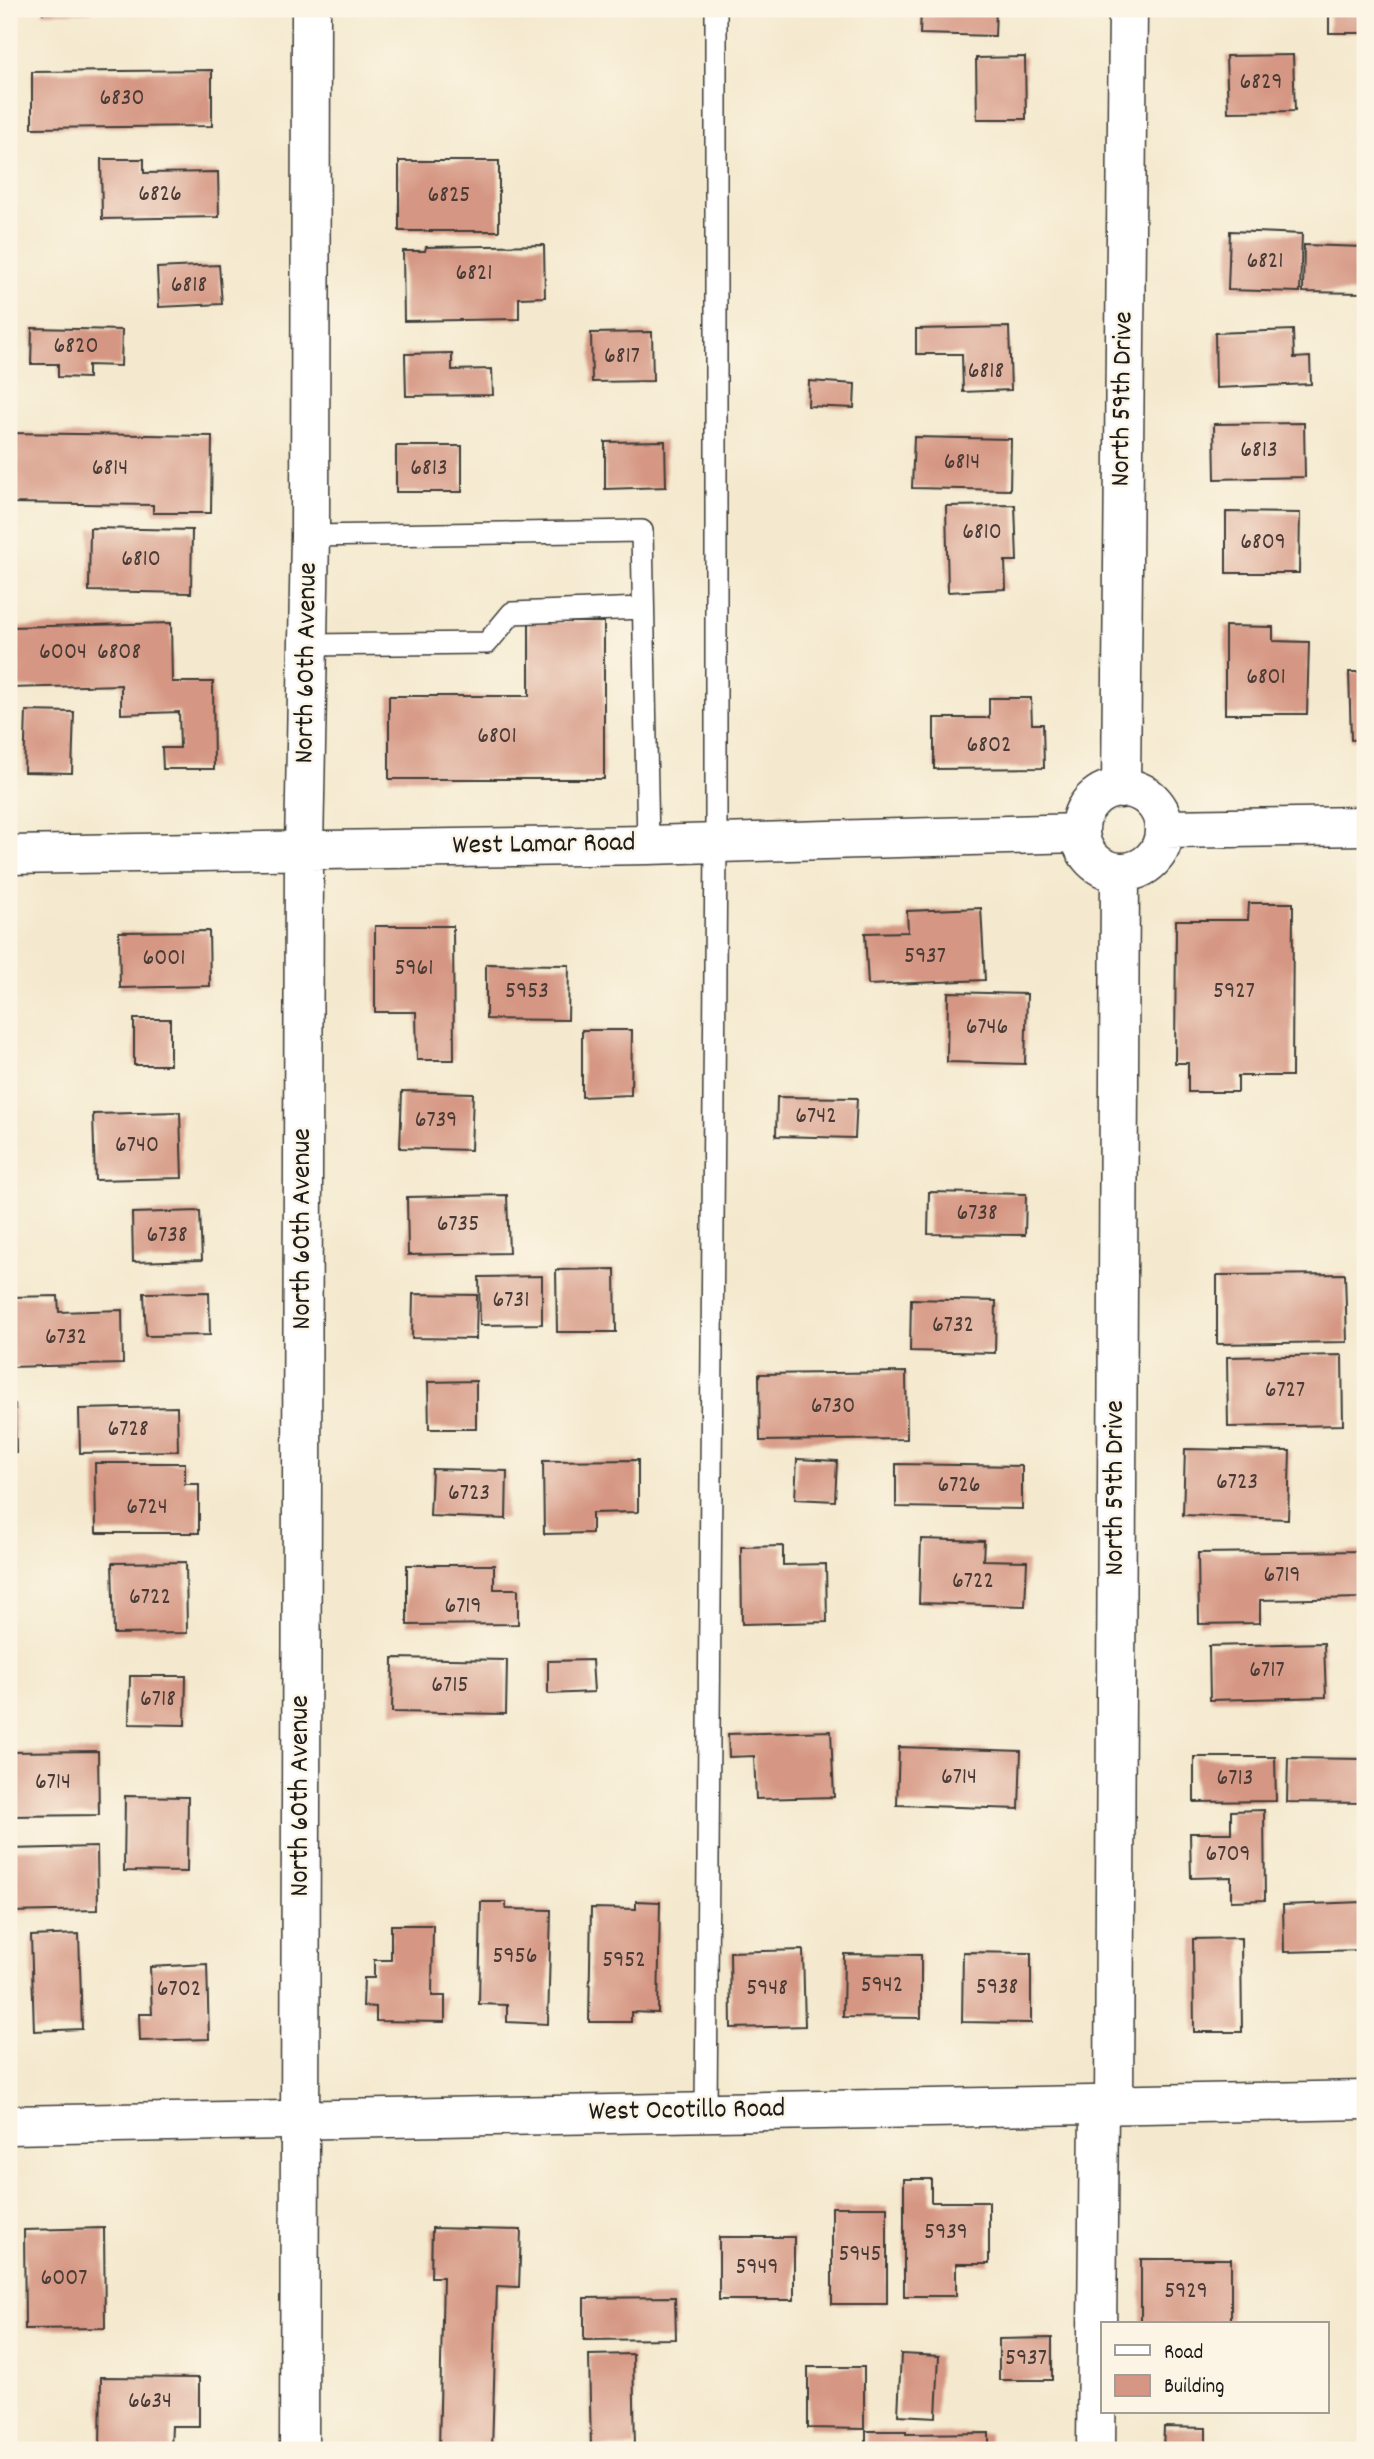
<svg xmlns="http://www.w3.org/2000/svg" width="1374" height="2459" font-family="Dekko,sans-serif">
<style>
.building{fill:#d59783}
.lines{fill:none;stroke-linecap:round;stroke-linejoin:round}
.service-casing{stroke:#3c3b37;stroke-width:24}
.minor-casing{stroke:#3c3b37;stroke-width:41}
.tertiary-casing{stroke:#3c3b37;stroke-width:41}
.service{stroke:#fff;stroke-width:21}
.minor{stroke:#fff;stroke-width:38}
.tertiary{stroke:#fff;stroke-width:38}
.labels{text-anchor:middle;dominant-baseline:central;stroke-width:5;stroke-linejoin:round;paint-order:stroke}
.number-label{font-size:24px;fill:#4a3b36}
.street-label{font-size:28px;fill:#1c1c1c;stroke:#fcf5e5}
</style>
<rect width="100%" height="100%" fill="#fcf5e5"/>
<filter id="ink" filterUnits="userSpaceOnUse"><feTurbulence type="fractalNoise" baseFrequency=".0143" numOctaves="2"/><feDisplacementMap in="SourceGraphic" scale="14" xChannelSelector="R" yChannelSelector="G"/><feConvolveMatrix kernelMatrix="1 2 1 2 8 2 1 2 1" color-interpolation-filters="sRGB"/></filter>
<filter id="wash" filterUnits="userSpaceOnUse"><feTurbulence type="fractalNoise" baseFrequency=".00686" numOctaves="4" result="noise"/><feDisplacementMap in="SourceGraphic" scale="28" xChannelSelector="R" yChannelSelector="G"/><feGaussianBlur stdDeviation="1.57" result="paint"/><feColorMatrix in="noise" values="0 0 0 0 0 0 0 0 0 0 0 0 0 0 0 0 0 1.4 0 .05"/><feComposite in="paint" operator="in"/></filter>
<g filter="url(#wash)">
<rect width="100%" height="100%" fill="#f4e9ce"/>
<g id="blocks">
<path class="building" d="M 43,9 L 92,9 L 92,12 L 43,13 Z
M 921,9 L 996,9 L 995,36 L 920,34 Z
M 1329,9 L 1365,9 L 1365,33 L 1329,33 Z
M 1293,55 L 1295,111 L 1228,112 L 1226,56 Z
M 1025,57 L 1026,119 L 977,119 L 976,58 Z
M 212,70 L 212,126 L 32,128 L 32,72 Z
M 101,159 L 144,159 L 144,173 L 218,172 L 219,217 L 102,219 Z
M 399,161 L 499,161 L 499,231 L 399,231 Z
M 1230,231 L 1302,234 L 1300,292 L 1228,290 Z
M 544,245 L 545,297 L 519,298 L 519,319 L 404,321 L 403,251 L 425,251 L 426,247 Z
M 1304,245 L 1365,247 L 1365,293 L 1303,292 Z
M 219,265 L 222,304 L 159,307 L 157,268 Z
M 1009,327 L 1011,390 L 963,392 L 962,354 L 916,354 L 916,329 Z
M 32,328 L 122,330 L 121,366 L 88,365 L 88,378 L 58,377 L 58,364 L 31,364 Z
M 1293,330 L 1294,358 L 1310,357 L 1311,384 L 1216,388 L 1215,333 Z
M 652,332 L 653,381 L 592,382 L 591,333 Z
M 452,353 L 452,370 L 492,369 L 493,395 L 406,396 L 405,354 Z
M 809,381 L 855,384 L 854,408 L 808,406 Z
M 1304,423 L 1305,477 L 1215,479 L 1214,424 Z
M 9,433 L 212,436 L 211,513 L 153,513 L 153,505 L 9,503 Z
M 914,437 L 1011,439 L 1010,490 L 912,488 Z
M 665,441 L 666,487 L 605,489 L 605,442 Z
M 396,446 L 462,446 L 462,492 L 396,492 Z
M 1015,505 L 1017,561 L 1005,561 L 1006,589 L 948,592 L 946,506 Z
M 1226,512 L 1300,513 L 1299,573 L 1226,573 Z
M 90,528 L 192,530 L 191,593 L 89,591 Z
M 529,622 L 604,622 L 604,779 L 389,779 L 389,696 L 529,696 Z
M 171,623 L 172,682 L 213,682 L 214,769 L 163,769 L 162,748 L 180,748 L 179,712 L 121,714 L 121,685 L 9,688 L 9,627 Z
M 1225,626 L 1273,627 L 1273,641 L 1309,642 L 1307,714 L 1225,714 Z
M 1349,672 L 1365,672 L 1365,739 L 1351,740 Z
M 989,698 L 1031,698 L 1032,724 L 1043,724 L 1044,768 L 934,769 L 934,718 L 989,718 Z
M 26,711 L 74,712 L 72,773 L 24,772 Z
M 1249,903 L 1293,903 L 1292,1076 L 1238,1076 L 1238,1092 L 1188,1092 L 1188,1063 L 1175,1063 L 1176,920 L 1248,920 Z
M 981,908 L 985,980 L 868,985 L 865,933 L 908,932 L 907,911 Z
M 375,926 L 453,926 L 454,1060 L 417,1060 L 416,1012 L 375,1012 Z
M 209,931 L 210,986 L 120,988 L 119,932 Z
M 486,964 L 569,965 L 568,1020 L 486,1019 Z
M 948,992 L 1027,994 L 1025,1064 L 947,1062 Z
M 134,1019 L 170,1019 L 170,1065 L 134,1065 Z
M 582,1030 L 632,1030 L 631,1095 L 582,1097 Z
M 402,1091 L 473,1093 L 471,1150 L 400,1148 Z
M 777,1097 L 857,1098 L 855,1138 L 776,1136 Z
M 180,1112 L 182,1178 L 95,1180 L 93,1114 Z
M 929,1192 L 1026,1194 L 1025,1235 L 928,1234 Z
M 507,1195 L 509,1253 L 408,1255 L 407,1197 Z
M 200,1211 L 202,1260 L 133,1262 L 132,1213 Z
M 615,1269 L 616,1332 L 557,1332 L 556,1270 Z
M 1345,1274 L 1347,1342 L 1217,1344 L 1217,1275 Z
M 542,1276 L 542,1324 L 480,1325 L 479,1277 Z
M 209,1292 L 210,1335 L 146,1336 L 144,1293 Z
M 413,1294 L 477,1295 L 476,1339 L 412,1338 Z
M 58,1296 L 59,1312 L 122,1310 L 123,1364 L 9,1367 L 9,1297 Z
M 911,1299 L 996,1301 L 995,1353 L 910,1351 Z
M 1342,1355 L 1343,1425 L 1228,1427 L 1227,1357 Z
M 906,1372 L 907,1439 L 760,1441 L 759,1374 Z
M 476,1381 L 476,1429 L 429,1429 L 428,1382 Z
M 9,1404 L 15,1404 L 16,1453 L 9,1453 Z
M 177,1407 L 178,1451 L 80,1453 L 79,1409 Z
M 1185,1449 L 1290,1451 L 1288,1519 L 1183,1515 Z
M 797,1459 L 837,1461 L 835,1501 L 795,1499 Z
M 638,1460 L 638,1512 L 592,1513 L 592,1533 L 544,1534 L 543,1461 Z
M 95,1463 L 185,1463 L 185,1484 L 199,1484 L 199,1533 L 96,1533 Z
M 896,1464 L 1022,1466 L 1022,1509 L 896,1507 Z
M 432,1469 L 507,1471 L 506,1519 L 430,1516 Z
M 921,1539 L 984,1541 L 983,1560 L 1027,1561 L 1025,1606 L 919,1603 Z
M 783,1546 L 783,1565 L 826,1564 L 827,1622 L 742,1624 L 741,1547 Z
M 1365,1551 L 1365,1598 L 1260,1600 L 1260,1623 L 1199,1624 L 1198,1553 Z
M 186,1562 L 187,1633 L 114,1634 L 112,1563 Z
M 407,1565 L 494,1565 L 494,1589 L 518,1589 L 518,1624 L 407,1625 Z
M 1324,1643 L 1326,1697 L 1210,1700 L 1209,1646 Z
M 393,1658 L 507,1660 L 506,1714 L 392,1712 Z
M 592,1660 L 594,1692 L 548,1694 L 548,1661 Z
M 130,1676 L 186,1676 L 185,1725 L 129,1724 Z
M 831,1731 L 834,1797 L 756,1799 L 754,1756 L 729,1757 L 728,1734 Z
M 899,1747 L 1021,1751 L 1019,1809 L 897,1805 Z
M 98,1751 L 99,1815 L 9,1816 L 9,1752 Z
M 1194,1757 L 1275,1757 L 1276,1801 L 1194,1802 Z
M 1288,1758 L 1365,1759 L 1365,1803 L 1287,1802 Z
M 125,1796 L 188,1797 L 187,1872 L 124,1871 Z
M 1264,1810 L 1265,1900 L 1231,1901 L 1231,1877 L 1191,1878 L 1190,1833 L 1231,1833 L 1231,1811 Z
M 97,1847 L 98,1910 L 9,1912 L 9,1849 Z
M 636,1901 L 660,1902 L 658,2013 L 631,2012 L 631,2022 L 589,2022 L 591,1908 L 636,1909 Z
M 481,1902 L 506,1902 L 506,1909 L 551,1910 L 548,2024 L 507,2022 L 507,2005 L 479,2004 Z
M 1363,1902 L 1365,1950 L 1284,1952 L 1283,1905 Z
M 391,1925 L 433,1925 L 432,1996 L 445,1996 L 445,2022 L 376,2021 L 376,2007 L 363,2006 L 364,1978 L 374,1978 L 374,1960 L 391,1960 Z
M 79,1934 L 82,2029 L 34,2031 L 31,1936 Z
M 1241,1938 L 1242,2032 L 1194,2032 L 1193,1939 Z
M 803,1950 L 805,2026 L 731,2028 L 730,1952 Z
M 963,1952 L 1031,1953 L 1031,2023 L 962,2022 Z
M 844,1954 L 921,1955 L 921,2018 L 843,2017 Z
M 207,1964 L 209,2039 L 140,2041 L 139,2014 L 152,2014 L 150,1967 Z
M 904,2179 L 931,2179 L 931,2202 L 989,2202 L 989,2264 L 956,2264 L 956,2296 L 904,2296 Z
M 832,2207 L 887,2207 L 887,2304 L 832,2304 Z
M 104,2228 L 105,2328 L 25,2329 L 24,2230 Z
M 432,2228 L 521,2230 L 519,2287 L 497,2286 L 492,2450 L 439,2450 L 443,2277 L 431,2277 Z
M 719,2237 L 794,2237 L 794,2300 L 719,2300 Z
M 1141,2259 L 1231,2259 L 1231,2324 L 1141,2324 Z
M 675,2297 L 676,2339 L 584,2340 L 584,2298 Z
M 1052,2338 L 1052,2380 L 999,2380 L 999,2339 Z
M 633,2354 L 635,2447 L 591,2448 L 589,2355 Z
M 901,2354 L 939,2356 L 936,2417 L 898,2415 Z
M 808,2367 L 864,2367 L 864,2429 L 808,2428 Z
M 101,2377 L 199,2378 L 199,2426 L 172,2426 L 171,2450 L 100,2450 Z
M 1164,2427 L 1206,2428 L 1206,2450 L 1163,2450 Z
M 866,2431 L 906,2431 L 906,2434 L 989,2433 L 989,2450 L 866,2450 Z"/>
</g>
</g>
<g filter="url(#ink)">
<use href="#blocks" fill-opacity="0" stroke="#3c3b37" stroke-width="2"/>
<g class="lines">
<defs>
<path id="service" d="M 310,536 L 642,531 L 648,845
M 307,645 L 487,643 L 512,613 L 643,608
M 706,2112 L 716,843 L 716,9"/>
<path id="minor" d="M1080 830a42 42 0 1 1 84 0a42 42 0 1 1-84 0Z
M 1121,789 L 1128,9
M 1164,829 L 1365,826
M 9,855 L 648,845 L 1080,833
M 1114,2105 L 1120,872
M 299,2450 L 304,849 L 310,536 L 311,9
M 1096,2450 L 1099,2105"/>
<path id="tertiary" d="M 9,2125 L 1365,2100"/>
</defs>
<use href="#service" class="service-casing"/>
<use href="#minor" class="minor-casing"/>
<use href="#tertiary" class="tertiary-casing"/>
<use href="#service" class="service"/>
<use href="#minor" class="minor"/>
<use href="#tertiary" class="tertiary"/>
</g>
</g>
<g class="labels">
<g class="number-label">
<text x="1261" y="83">6829</text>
<text x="122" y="99">6830</text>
<text x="160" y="195">6826</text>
<text x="449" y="196">6825</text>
<text x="1265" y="262">6821</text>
<text x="474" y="274">6821</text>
<text x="189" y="286">6818</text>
<text x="76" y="347">6820</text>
<text x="622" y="357">6817</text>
<text x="986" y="372">6818</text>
<text x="1259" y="451">6813</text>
<text x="962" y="463">6814</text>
<text x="110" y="469">6814</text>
<text x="429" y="469">6813</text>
<text x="982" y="533">6810</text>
<text x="1263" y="543">6809</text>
<text x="141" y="560">6810</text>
<text x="63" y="653">6004</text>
<text x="119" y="653">6808</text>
<text x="1266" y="678">6801</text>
<text x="497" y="737">6801</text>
<text x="989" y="746">6802</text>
<text x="925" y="957">5937</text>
<text x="164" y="959">6001</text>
<text x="414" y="969">5961</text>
<text x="527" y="992">5953</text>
<text x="1234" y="992">5927</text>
<text x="987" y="1028">6746</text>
<text x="816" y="1117">6742</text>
<text x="436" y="1121">6739</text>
<text x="137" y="1146">6740</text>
<text x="977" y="1214">6738</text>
<text x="458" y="1225">6735</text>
<text x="167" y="1236">6738</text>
<text x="511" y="1301">6731</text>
<text x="953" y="1326">6732</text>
<text x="66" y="1338">6732</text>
<text x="1285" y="1391">6727</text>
<text x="833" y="1407">6730</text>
<text x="128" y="1430">6728</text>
<text x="1237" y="1483">6723</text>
<text x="959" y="1486">6726</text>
<text x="469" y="1494">6723</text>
<text x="147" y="1508">6724</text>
<text x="1282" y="1576">6719</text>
<text x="973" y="1582">6722</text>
<text x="150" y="1598">6722</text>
<text x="463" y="1607">6719</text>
<text x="1267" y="1671">6717</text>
<text x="450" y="1686">6715</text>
<text x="158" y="1700">6718</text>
<text x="959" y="1778">6714</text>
<text x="1235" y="1779">6713</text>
<text x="53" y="1783">6714</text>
<text x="1228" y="1855">6709</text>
<text x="515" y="1957">5956</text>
<text x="624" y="1961">5952</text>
<text x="882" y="1986">5942</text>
<text x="997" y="1988">5938</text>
<text x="767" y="1989">5948</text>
<text x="179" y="1990">6702</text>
<text x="946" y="2233">5939</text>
<text x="860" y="2255">5945</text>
<text x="757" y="2268">5949</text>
<text x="64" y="2279">6007</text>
<text x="1186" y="2292">5929</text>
<text x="1026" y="2359">5937</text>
<text x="150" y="2402">6634</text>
</g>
<g class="street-label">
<text transform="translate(1124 399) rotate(-89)">North 59th Drive</text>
<text transform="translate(308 663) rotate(-89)">North 60th Avenue</text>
<text transform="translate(544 846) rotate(-1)">West Lamar Road</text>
<text transform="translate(304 1229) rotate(-90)">North 60th Avenue</text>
<text transform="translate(1117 1488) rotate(-90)">North 59th Drive</text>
<text transform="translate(302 1796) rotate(-90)">North 60th Avenue</text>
<text transform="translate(687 2112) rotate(-1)">West Ocotillo Road</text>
</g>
</g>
<rect width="1374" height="2459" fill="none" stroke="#fcf5e5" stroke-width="35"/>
<rect x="1101" y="2322" width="228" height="91" fill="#fcf5e5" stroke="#a29e95" stroke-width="2"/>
<rect x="1115" y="2345" width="35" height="10" fill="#ffffff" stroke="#a29e95" stroke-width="2"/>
<text x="1164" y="2358" font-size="21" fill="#1c1c1c">Road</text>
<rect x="1115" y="2375" width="35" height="21" fill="#d59783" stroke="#a29e95" stroke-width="2"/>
<text x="1164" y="2392" font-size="21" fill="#1c1c1c">Building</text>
</svg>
